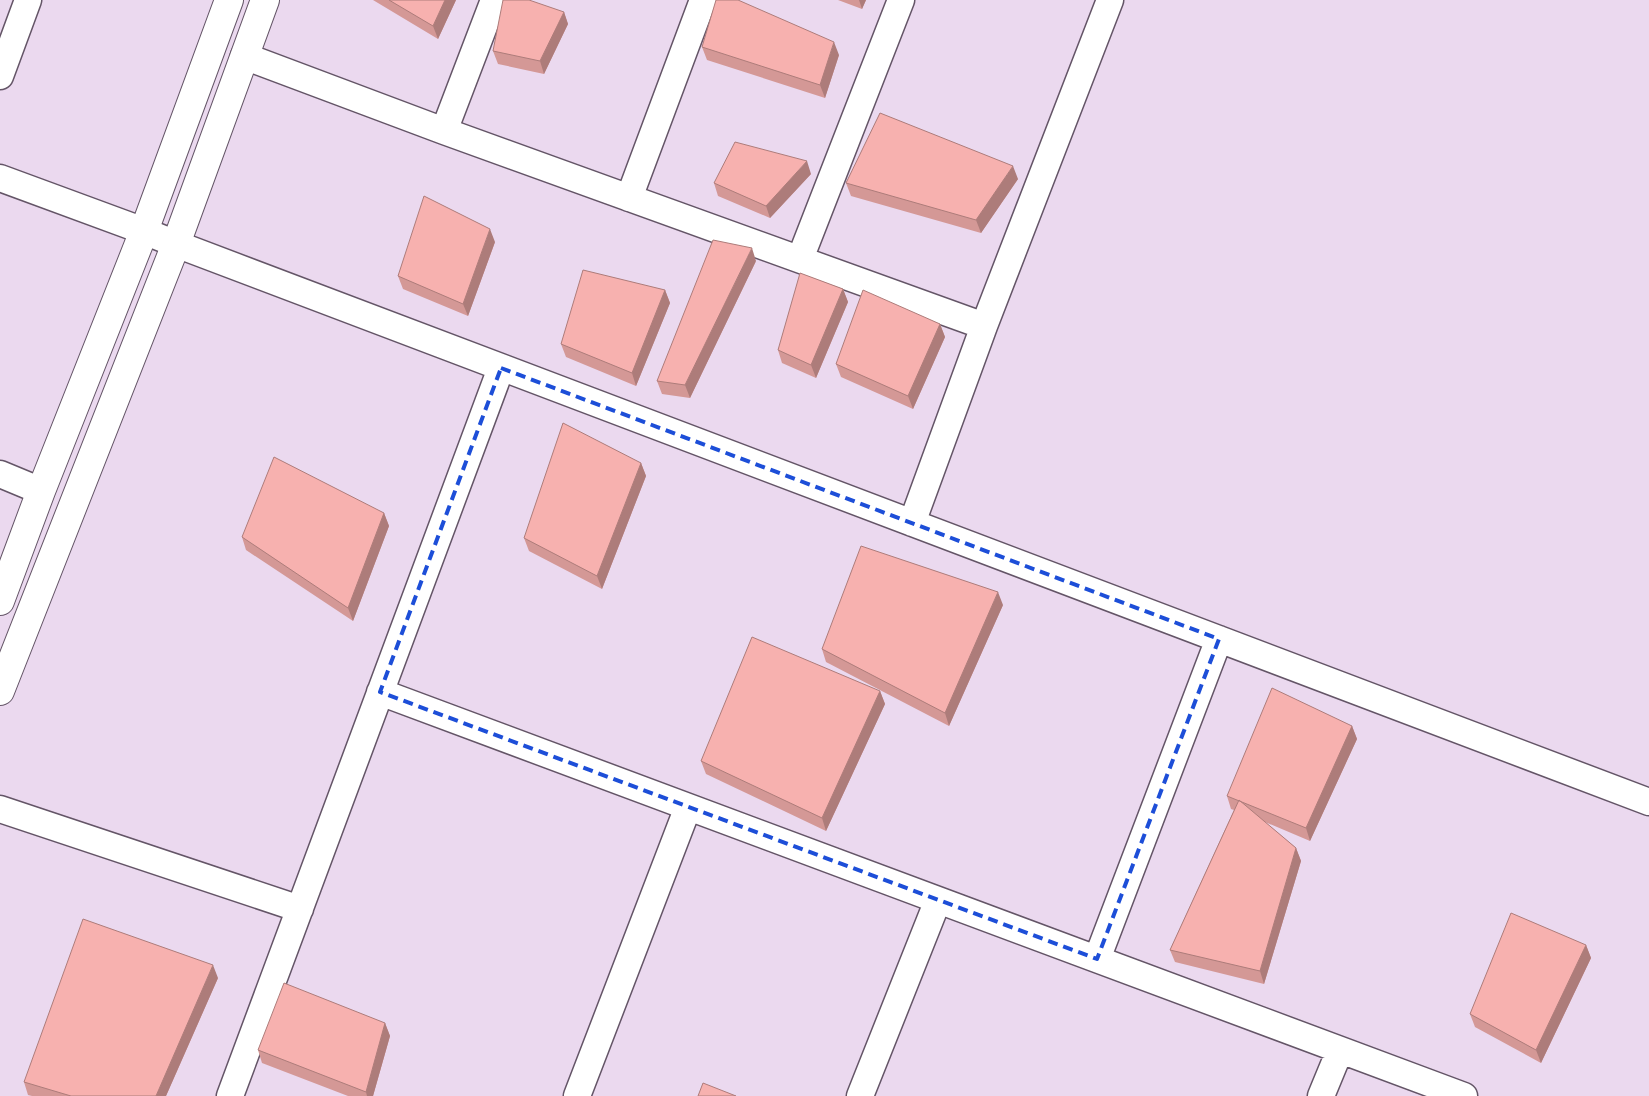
<svg xmlns="http://www.w3.org/2000/svg" width="1649" height="1096" font-family="'Work Sans',sans-serif">
<style>
.lines{fill:none;stroke-linecap:round;stroke-linejoin:round}
.street-casing{stroke:#645567;stroke-width:29}
.secondary-casing{stroke:#645567;stroke-width:30}
.street{stroke:#fff;stroke-width:26}
.secondary{stroke:#fff;stroke-width:28}
.wall{fill:#d49896}
.shaded-wall{fill:#ad7c7a}
.building{fill:#f7b1af;stroke:#ad7c7a}
.marked{fill:none;stroke:#1d4ed8;stroke-width:4;stroke-dasharray:10 6;stroke-linejoin:round}
</style>
<rect width="100%" height="100%" fill="#ebd9ef"/>
<g class="lines">
<defs>
<path id="street" d="M 244,56 L 444,131 L 984,326
M 0,76 L 28,0
M 444,131 L 494,0
M 0,178 L 144,231 L 176,244 L 1649,802
M 629,198 L 703,0
M 800,259 L 901,0
M 0,474 L 41,491
M 912,523 L 984,326 L 1110,0
M 380,692 L 1464,1096
M 0,809 L 300,909
M 1097,959 L 1219,639
M 230,1096 L 501,368
M 577,1096 L 688,807
M 860,1096 L 938,900
M 1321,1096 L 1340,1050"/>
<path id="secondary" d="M 0,601 L 41,491 L 144,231 L 229,0
M 0,691 L 176,244 L 265,0"/>
</defs>
<use href="#street" class="street-casing"/>
<use href="#secondary" class="secondary-casing"/>
<use href="#street" class="street"/>
<use href="#secondary" class="secondary"/>
</g>
<path class="wall" d="M 373,0 L 456,0 L 438,39 Z
M 838,0 L 866,0 L 862,9 Z
M 564,12 L 568,24 L 544,74 L 498,64 L 493,51 Z
M 702,47 L 839,55 L 825,98 L 707,60 Z
M 811,174 L 770,218 L 718,196 L 714,183 Z
M 1018,179 L 981,233 L 851,196 L 846,183 Z
M 495,242 L 468,316 L 403,289 L 398,276 Z
M 756,261 L 690,398 L 662,394 L 657,381 Z
M 843,289 L 848,302 L 816,378 L 782,363 L 778,350 Z
M 665,290 L 670,303 L 636,386 L 566,357 L 561,344 Z
M 940,324 L 945,337 L 913,409 L 841,377 L 836,364 Z
M 641,463 L 646,476 L 602,589 L 529,551 L 524,538 Z
M 384,513 L 389,526 L 353,621 L 246,550 L 242,537 Z
M 1003,605 L 949,726 L 826,662 L 822,649 Z
M 880,691 L 885,704 L 826,831 L 706,774 L 701,761 Z
M 1352,726 L 1357,739 L 1310,841 L 1265,822 L 1296,848 L 1301,861 L 1264,984 L 1175,962 L 1170,950 L 1234,810 L 1231,809 L 1227,796 Z
M 1586,945 L 1591,958 L 1541,1063 L 1475,1027 L 1470,1014 Z
M 218,978 L 166,1096 L 32,1096 L 28,1095 L 24,1082 Z
M 385,1023 L 390,1036 L 373,1096 L 348,1096 L 262,1063 L 258,1050 Z"/>
<path class="shaded-wall" d="M 445,0 L 456,0 L 438,39 L 433,26 Z
M 859,0 L 866,0 L 862,9 Z
M 564,12 L 568,24 L 544,74 L 540,61 Z
M 834,42 L 839,55 L 825,98 L 820,85 Z
M 807,161 L 811,174 L 770,218 L 766,206 Z
M 1013,166 L 1018,179 L 981,233 L 976,220 Z
M 490,229 L 495,242 L 468,316 L 463,304 Z
M 752,248 L 756,261 L 690,398 L 685,385 Z
M 843,289 L 848,302 L 816,378 L 811,365 Z
M 665,290 L 670,303 L 636,386 L 632,373 Z
M 940,324 L 945,337 L 913,409 L 908,396 Z
M 641,463 L 646,476 L 602,589 L 597,576 Z
M 384,513 L 389,526 L 353,621 L 348,608 Z
M 998,592 L 1003,605 L 949,726 L 945,713 Z
M 880,691 L 885,704 L 826,831 L 822,818 Z
M 1352,726 L 1357,739 L 1310,841 L 1306,828 Z
M 1296,848 L 1301,861 L 1264,984 L 1260,971 Z
M 1586,945 L 1591,958 L 1541,1063 L 1536,1050 Z
M 213,965 L 218,978 L 166,1096 L 156,1096 Z
M 385,1023 L 390,1036 L 373,1096 L 367,1096 L 366,1092 Z"/>
<path class="building" d="M 389,0 L 445,0 L 433,26 Z
M 503,0 L 529,0 L 564,12 L 540,61 L 493,51 Z
M 716,0 L 738,0 L 834,42 L 820,85 L 702,47 Z
M 880,113 L 1013,166 L 976,220 L 846,183 Z
M 735,142 L 807,161 L 766,206 L 714,183 Z
M 424,196 L 490,229 L 463,304 L 398,276 Z
M 713,240 L 752,248 L 685,385 L 657,381 Z
M 583,270 L 665,290 L 632,373 L 561,344 Z
M 800,273 L 843,289 L 811,365 L 778,350 Z
M 863,290 L 940,324 L 908,396 L 836,364 Z
M 563,423 L 641,463 L 597,576 L 524,538 Z
M 274,457 L 384,513 L 348,608 L 242,537 Z
M 861,546 L 998,592 L 945,713 L 822,649 Z
M 752,637 L 880,691 L 822,818 L 701,761 Z
M 1272,688 L 1352,726 L 1306,828 L 1227,796 Z
M 1239,800 L 1296,848 L 1260,971 L 1170,950 Z
M 1511,913 L 1586,945 L 1536,1050 L 1470,1014 Z
M 83,919 L 213,965 L 156,1096 L 71,1096 L 24,1082 Z
M 284,983 L 385,1023 L 366,1092 L 258,1050 Z
M 703,1083 L 736,1096 L 698,1096 Z"/>
<path class="marked" d="M 501,368 L 1219,639 L 1097,959 L 380,692 Z"/>
</svg>
